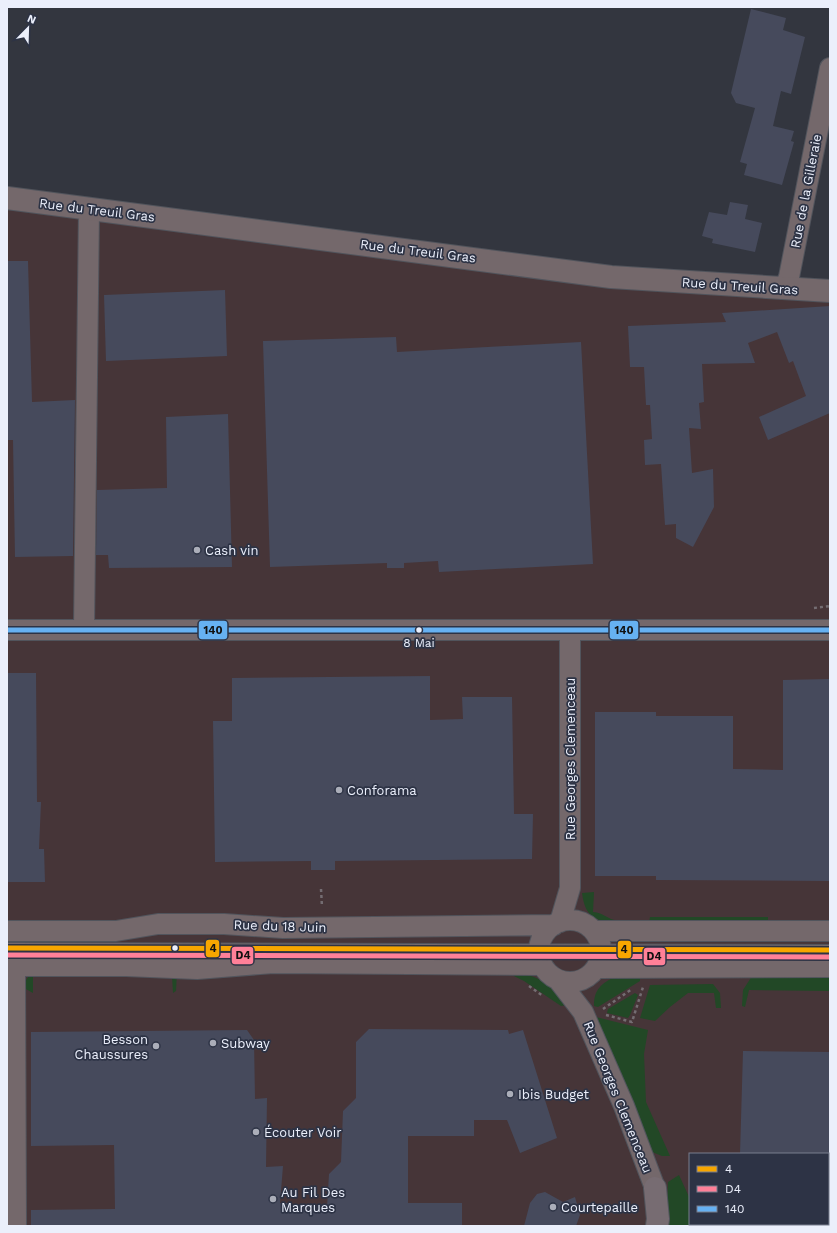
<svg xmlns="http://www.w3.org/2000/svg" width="837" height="1233" font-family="'Work Sans',sans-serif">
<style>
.commercial{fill:#463538;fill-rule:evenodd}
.green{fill:#224826}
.building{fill:#464a5c}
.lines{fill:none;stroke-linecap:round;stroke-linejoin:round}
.service-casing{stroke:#51545c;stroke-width:12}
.minor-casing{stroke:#51545c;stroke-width:22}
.tertiary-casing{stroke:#51545c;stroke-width:24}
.trunk-casing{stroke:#51545c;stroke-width:24}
.path{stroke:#746d72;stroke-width:2.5;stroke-dasharray:3 3;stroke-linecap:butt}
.service{stroke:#74686b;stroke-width:10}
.minor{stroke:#74686b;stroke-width:20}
.tertiary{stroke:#74686b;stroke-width:22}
.trunk{stroke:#776c72;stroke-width:22}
.bus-1-casing{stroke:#2d3345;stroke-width:8}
.bus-2-casing{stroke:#2d3345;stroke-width:8}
.bus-3-casing{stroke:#2d3345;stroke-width:8}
.bus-1{stroke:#f7a600;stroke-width:5}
.bus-2{stroke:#ff8098;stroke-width:5}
.bus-3{stroke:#66b1f2;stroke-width:5}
.poi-dot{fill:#abaeb9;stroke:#2d3345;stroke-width:1.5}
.bus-dot{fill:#ebeffb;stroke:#2d3345;stroke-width:1.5}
.labels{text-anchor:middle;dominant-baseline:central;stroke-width:3.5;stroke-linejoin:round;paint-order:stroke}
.bus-label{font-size:12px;fill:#ebeffb;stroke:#2d3345}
.street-label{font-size:13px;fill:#ebeffb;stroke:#2d3345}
.poi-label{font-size:13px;fill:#ebeffb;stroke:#2d3345;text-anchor:start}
.line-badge{stroke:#2d3345;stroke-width:1.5}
.pale-badge-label{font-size:11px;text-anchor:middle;font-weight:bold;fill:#111}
</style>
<rect width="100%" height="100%" fill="#33363f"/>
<path class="commercial" d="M 7,198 L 830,291 L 830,1226 L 7,1226 ZM 690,1154 L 828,1154 L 828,1224 L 690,1224 Z"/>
<path class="green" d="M 594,892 L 593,912 C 604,913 607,919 618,921 L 617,923 C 595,921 585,917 582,893 Z
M 650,917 L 768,917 L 768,923 L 649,922 Z
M 811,956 L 812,960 L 649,960 L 649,957 Z
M 34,972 L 177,972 L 176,991 L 173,993 L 172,976 L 33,977 L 33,993 L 24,988 C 24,981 28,976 34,972 Z
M 514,973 C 537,974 554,986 567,1005 L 561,1006 L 524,981 L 514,976 Z
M 616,976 L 640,976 L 640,981 L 598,1007 L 594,1006 C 594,989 601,984 616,976 Z
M 752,976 L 830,976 L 830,991 L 749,990 L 745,1007 L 742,1006 L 743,990 Z
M 713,984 L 720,993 L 721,1008 L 716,1008 L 714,993 L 688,993 L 670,1007 L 655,1021 L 640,1018 L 650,985 Z
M 635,993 L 638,995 L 630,1015 L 628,1018 L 607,1013 L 608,1009 Z
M 596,1017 L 648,1030 L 644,1054 L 646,1102 L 670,1156 L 662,1156 L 652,1152 Z
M 679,1175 L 690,1199 L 690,1224 L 702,1224 L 703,1226 L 666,1226 L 668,1182 Z"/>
<path class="building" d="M 751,9 L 786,18 L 783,30 L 805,37 L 791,94 L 781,91 L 773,126 L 794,131 L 791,141 L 794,142 L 782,185 L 744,175 L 747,164 L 740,162 L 755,108 L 736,103 L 731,93 Z
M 730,202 L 748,205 L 745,219 L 762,223 L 755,252 L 712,243 L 713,239 L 702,236 L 709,212 L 727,215 Z
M 7,261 L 28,261 L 32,402 L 75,400 L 73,556 L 15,557 L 13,440 L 7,440 Z
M 225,290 L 227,356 L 106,361 L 104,295 Z
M 830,306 L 830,413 L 768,440 L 759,417 L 806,396 L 793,361 L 789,363 L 777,332 L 748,343 L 755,363 L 702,364 L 704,402 L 699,403 L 701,429 L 689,428 L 692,473 L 713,469 L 714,507 L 693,547 L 676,538 L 676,524 L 665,525 L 661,464 L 645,465 L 644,440 L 652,439 L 650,405 L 646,405 L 644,367 L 630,367 L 628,326 L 726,322 L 722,313 Z
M 396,337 L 397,352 L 581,342 L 593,564 L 439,572 L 438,561 L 404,563 L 404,568 L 387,568 L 387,563 L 270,567 L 263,341 Z
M 228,414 L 232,567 L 109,568 L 108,555 L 96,555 L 97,490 L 167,488 L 166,417 Z
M 7,673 L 36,673 L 37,802 L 41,802 L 39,849 L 44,849 L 45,882 L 7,882 Z
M 430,676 L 430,720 L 463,719 L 462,697 L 512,697 L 514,814 L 533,814 L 532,859 L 335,861 L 335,870 L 311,870 L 311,861 L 215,862 L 213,721 L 232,721 L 232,678 Z
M 830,679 L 830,881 L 656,880 L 656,876 L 595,876 L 595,712 L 656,712 L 656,716 L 733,716 L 733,769 L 783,770 L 783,680 Z
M 369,1029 L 508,1030 L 509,1034 L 523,1030 L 557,1138 L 520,1153 L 507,1120 L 474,1120 L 474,1136 L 408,1136 L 408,1203 L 462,1203 L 462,1226 L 31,1226 L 31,1210 L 115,1209 L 114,1145 L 31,1146 L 31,1032 L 247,1030 L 254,1040 L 255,1099 L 267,1098 L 266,1167 L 283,1166 L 280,1203 L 292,1203 L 292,1207 L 327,1207 L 329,1174 L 341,1162 L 343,1111 L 356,1098 L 356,1042 Z
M 743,1051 L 830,1052 L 830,1154 L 740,1154 Z
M 545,1192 L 563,1202 L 575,1197 L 580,1215 L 576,1226 L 524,1226 L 530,1203 L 537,1194 Z"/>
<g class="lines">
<defs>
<path id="service" d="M 7,948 L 830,950"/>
<path id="minor" d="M 784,289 L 789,277 L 830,68
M 7,630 L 830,630
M 84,630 L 89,209
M539 951a31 31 0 1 1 62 0a31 31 0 1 1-62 0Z
M 560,922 L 570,888 L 570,631
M 7,931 L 116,931 L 158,924 L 224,924 L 283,928 L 554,925
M 595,931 L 830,931
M 7,966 L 126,966 L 197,969 L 273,963 L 542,965
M 15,966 L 16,1226
M 598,968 L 830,967
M 559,981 L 583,1012 L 624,1106 L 655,1188"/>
<path id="tertiary" d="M 7,198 L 611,277 L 830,291"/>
<path id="trunk" d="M 655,1188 L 658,1219 L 657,1226"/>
</defs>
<use href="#service" class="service-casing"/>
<use href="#minor" class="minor-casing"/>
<use href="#tertiary" class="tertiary-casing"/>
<use href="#trunk" class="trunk-casing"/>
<path class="path" d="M 814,608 L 830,606
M 321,889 L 322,907
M 529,986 L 543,996
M 603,1009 L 632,989
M 606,1015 L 632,1022 L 643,987"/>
<use href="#service" class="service"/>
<use href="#minor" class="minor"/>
<use href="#tertiary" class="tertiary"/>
<use href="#trunk" class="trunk"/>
<defs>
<path id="bus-1" d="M 7,948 L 830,950"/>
<path id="bus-2" d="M 7,955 L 830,957"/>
<path id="bus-3" d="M 7,630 L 830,630"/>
</defs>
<use href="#bus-1" class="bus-1-casing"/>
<use href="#bus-2" class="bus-2-casing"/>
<use href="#bus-3" class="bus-3-casing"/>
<use href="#bus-1" class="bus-1"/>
<use href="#bus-2" class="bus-2"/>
<use href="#bus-3" class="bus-3"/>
</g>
<g class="poi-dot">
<circle cx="197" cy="550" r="4"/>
<circle cx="339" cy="790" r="4"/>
<circle cx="213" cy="1043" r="4"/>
<circle cx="156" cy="1046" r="4"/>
<circle cx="510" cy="1094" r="4"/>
<circle cx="256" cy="1132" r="4"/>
<circle cx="273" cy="1199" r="4"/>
<circle cx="553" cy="1207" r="4"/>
</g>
<g class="bus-dot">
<circle cx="419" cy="630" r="3.5"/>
<circle cx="175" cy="948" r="3.5"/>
</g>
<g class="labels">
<g class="bus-label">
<text x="419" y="643">8 Mai</text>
</g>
<g class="street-label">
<text transform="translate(806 191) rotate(-79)">Rue de la Gilleraie</text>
<text transform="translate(97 210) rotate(7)">Rue du Treuil Gras</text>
<text transform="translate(418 251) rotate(7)">Rue du Treuil Gras</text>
<text transform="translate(740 286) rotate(4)">Rue du Treuil Gras</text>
<text transform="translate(570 759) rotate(-90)">Rue Georges Clemenceau</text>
<text transform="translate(280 926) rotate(2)">Rue du 18 Juin</text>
<text transform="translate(618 1097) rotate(68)">Rue Georges Clemenceau</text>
</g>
<g class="poi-label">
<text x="205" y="550">Cash vin</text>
<text x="347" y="790">Conforama</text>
<text x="148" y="1039" text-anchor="end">Besson<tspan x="148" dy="15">Chaussures</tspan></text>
<text x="221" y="1043">Subway</text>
<text x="518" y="1094">Ibis Budget</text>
<text x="264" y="1132">Écouter Voir</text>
<text x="281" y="1192">Au Fil Des<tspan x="281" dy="15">Marques</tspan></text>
<text x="561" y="1207">Courtepaille</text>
</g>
</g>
<g class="line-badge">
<rect x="198" y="620" width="30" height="20" rx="4" fill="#66b1f2"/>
<rect x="609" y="620" width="30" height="20" rx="4" fill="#66b1f2"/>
<rect x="205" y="939" width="15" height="19" rx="4" fill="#f7a600"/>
<rect x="617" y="940" width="15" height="19" rx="4" fill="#f7a600"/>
<rect x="231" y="946" width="23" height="19" rx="4" fill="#ff8098"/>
<rect x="643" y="947" width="23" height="19" rx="4" fill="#ff8098"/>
</g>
<g class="pale-badge-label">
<text x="213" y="634">140</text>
<text x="624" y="634">140</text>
<text x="213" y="952">4</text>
<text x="624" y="953">4</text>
<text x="243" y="959">D4</text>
<text x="654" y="960">D4</text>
</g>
<rect width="837" height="1233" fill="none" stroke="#ebeffb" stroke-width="16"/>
<rect x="689" y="1153" width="140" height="72" fill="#2d3345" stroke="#797e8e"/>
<rect x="697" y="1166" width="20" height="6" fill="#f7a600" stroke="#797e8e"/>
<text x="725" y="1173" font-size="12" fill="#ebeffb">4</text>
<rect x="697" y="1186" width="20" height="6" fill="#ff8098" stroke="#797e8e"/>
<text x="725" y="1193" font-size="12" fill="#ebeffb">D4</text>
<rect x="697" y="1206" width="20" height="6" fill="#66b1f2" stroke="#797e8e"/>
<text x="725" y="1213" font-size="12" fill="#ebeffb">140</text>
<g transform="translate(28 28) rotate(23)" stroke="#2d3345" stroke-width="3" paint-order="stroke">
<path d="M0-3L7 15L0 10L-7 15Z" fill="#ebeffb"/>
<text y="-6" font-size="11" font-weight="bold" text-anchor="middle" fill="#ebeffb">N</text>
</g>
</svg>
